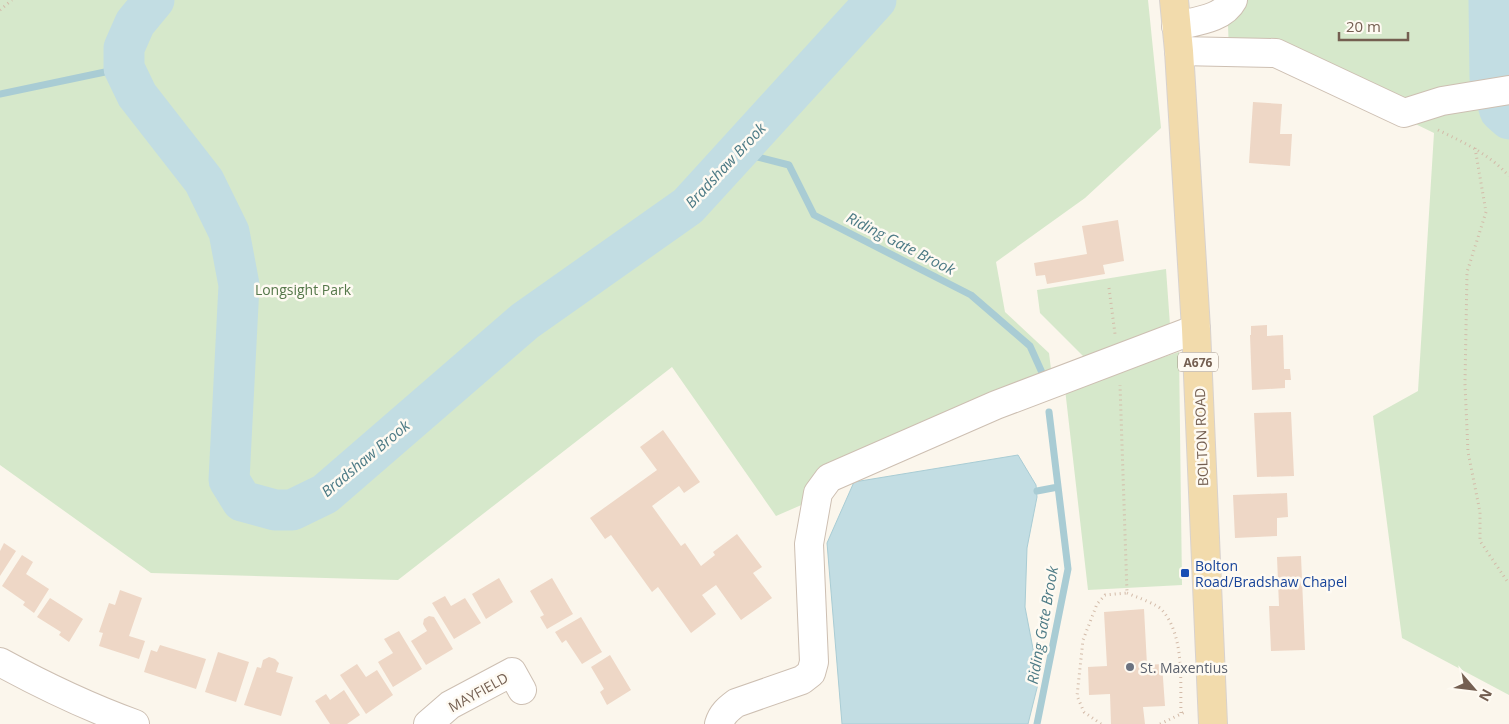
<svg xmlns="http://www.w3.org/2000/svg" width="1509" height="724" font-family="'Open Sans',sans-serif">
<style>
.green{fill:#d6e8cb}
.water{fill:#c2dde3;stroke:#a9ccd4}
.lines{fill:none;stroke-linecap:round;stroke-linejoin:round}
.stream{stroke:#a9ccd4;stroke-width:7}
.river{stroke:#c2dde3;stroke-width:41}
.building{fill:#eed7c6}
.minor-casing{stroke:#cdbfb2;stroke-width:30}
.major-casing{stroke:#d8d2ce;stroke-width:30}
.path{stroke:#d3bba9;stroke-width:3;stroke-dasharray:1 4;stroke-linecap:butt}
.minor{stroke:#fff;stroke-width:28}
.major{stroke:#f2dbac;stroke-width:28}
.transit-dot{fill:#1a4fb4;stroke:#fefaf2;stroke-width:2}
.worship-dot{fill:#6b7280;stroke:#fefaf2;stroke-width:2}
.labels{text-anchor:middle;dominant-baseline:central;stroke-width:5;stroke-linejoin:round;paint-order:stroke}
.shield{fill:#fefaf2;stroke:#9d8e81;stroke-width:1}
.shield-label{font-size:12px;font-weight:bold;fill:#745f51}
.park-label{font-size:14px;fill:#55784a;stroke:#fefaf2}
.street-label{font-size:14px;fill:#745f51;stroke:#fefaf2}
.transit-label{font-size:14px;fill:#164399;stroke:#fefaf2;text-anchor:start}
.worship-label{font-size:14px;fill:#5b616d;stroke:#fefaf2;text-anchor:start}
.water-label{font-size:15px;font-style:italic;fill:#4c7a85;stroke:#fefaf2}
</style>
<rect width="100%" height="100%" fill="#fbf6ec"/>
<path class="green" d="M 0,0 L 1148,0 L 1161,128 L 1085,198 L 996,262 L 1005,312 L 1049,353 L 1051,369 L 823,471 L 806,503 L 776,516 L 672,367 L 398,580 L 151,573 L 0,465 Z
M 1246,0 L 1509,0 L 1509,695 L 1402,638 L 1373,416 L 1418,391 L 1434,133 L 1403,118 L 1404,113 L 1276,53 L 1229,52 L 1228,25 L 1241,10 Z
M 1166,269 L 1170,325 L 1084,357 L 1040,313 L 1037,290 Z
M 1179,352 L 1182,585 L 1088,590 L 1065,389 Z"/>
<path class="water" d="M 1018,455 L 1036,485 L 1037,497 L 1027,548 L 1025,607 L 1039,680 L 1028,724 L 842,724 L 827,543 L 854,482 Z"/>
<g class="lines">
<path class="stream" d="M 0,94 L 124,68
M 738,152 L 789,165 L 814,215 L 971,295 L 1030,346 L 1044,377
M 1037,491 L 1058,487
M 1037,724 L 1068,569 L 1049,412"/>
<path class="river" d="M 154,0 L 135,23 L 124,48 L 124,68 L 137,95 L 204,181 L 229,232 L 239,285 L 229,480 L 242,501 L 275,510 L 292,510 L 325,494 L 525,321 L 688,206 L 876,0
M 1489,0 L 1490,78 L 1500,111 L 1509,119"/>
</g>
<path class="building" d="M 1253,102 L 1282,104 L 1280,134 L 1292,134 L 1290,166 L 1249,163 Z
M 1118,220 L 1124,261 L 1103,265 L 1105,274 L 1047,284 L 1045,275 L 1036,276 L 1034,263 L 1087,254 L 1082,226 Z
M 1267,325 L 1267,336 L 1283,335 L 1284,369 L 1290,369 L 1291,380 L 1285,380 L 1285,388 L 1252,390 L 1250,335 L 1251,335 L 1251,326 Z
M 1291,412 L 1294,476 L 1257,477 L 1254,413 Z
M 663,430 L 700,482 L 684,493 L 679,486 L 652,506 L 681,546 L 685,543 L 701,566 L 715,555 L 713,552 L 737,534 L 762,567 L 753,573 L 772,598 L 741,620 L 716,585 L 702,595 L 716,614 L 691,633 L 658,587 L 652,592 L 611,535 L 605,539 L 590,518 L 657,470 L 640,447 Z
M 1287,493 L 1288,517 L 1277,518 L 1277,536 L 1235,538 L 1233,495 Z
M 4,543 L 16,551 L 0,576 L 0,551 Z
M 22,555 L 33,562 L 26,574 L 49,589 L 34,613 L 23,605 L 25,602 L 2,586 Z
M 1301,556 L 1305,650 L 1271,651 L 1269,606 L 1279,606 L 1277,557 Z
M 499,578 L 513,602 L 486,619 L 472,594 Z
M 552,578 L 573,614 L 547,629 L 540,617 L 544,615 L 530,591 Z
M 120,590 L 142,598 L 129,636 L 145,641 L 139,659 L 99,646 L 103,633 L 99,632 L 109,603 L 115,605 Z
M 445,596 L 451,606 L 465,598 L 481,623 L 454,639 L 432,603 Z
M 50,598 L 83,619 L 69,642 L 59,635 L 61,632 L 37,617 Z
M 1144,609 L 1147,665 L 1162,664 L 1165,706 L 1143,707 L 1145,724 L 1111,724 L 1110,694 L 1089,695 L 1088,667 L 1107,666 L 1104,612 Z
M 429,616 L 434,617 L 453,649 L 426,665 L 411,641 L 427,631 L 423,624 L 424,619 Z
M 581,617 L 602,652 L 582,664 L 566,640 L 562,643 L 555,632 Z
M 399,631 L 422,669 L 393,687 L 378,662 L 393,653 L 384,639 Z
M 160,645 L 206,659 L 196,689 L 144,672 L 151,650 L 157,652 Z
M 218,652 L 249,662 L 236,702 L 205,692 Z
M 610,655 L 631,690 L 607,705 L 600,692 L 604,689 L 591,667 Z
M 269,657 L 275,659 L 279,663 L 276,672 L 293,677 L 281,716 L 244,705 L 257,667 L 261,668 L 263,660 Z
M 357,664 L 366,677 L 377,670 L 393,695 L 366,714 L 340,675 Z
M 344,690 L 360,715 L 347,724 L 330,724 L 315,701 L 326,694 L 330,700 Z"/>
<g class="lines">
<defs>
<path id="minor" d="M 1176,26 C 1196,21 1223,19 1233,0
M 1179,51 L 1276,53 L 1404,113 L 1442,101 L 1509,90
M 0,662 C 44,686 88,707 135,724
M 428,724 L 450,705 L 512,672 L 522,690
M 719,724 C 722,714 728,709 736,703 L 802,680 L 811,673 L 814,662 L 809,544 L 818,493 L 829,478 L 996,405 L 1196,329"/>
<path id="major" d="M 1174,0 L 1179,51 L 1196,329 L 1213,724"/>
</defs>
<use href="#minor" class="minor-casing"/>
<use href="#major" class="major-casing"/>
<path class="path" d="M 0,10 L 12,0
M 1438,130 C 1465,143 1489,154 1509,176
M 1475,148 L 1486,212 L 1467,272 L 1465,384 L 1468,452 L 1480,512 L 1480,541 L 1509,584
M 1109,288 L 1115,334
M 1127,593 C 1136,597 1157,604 1162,610 C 1185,636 1180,682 1181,714
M 1101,724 L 1084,712 L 1077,696 L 1083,640 L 1097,604 L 1105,595 L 1127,593 L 1120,385
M 1160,724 L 1187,711"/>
<use href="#minor" class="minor"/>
<use href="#major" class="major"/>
</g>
<rect class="transit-dot" x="1180" y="568" width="10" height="10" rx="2.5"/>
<circle class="worship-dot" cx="1130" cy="667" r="5"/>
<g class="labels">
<rect class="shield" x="1178" y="352.5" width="40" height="19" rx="4"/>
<g class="shield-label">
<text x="1198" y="362">A676</text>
</g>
<g class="park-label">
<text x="303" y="289">Longsight Park</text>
</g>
<g class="street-label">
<text transform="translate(1201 437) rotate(-92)">BOLTON ROAD</text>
<text transform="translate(478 692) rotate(-29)">MAYFIELD</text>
</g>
<g class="transit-label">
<text x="1195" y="565">Bolton<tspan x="1195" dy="16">Road/Bradshaw Chapel</tspan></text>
</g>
<g class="worship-label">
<text x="1140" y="667">St. Maxentius</text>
</g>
<g class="water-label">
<text transform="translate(725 165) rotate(-47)">Bradshaw Brook</text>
<text transform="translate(901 243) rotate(27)">Riding Gate Brook</text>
<text transform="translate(365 458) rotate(-40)">Bradshaw Brook</text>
<text transform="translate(1042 625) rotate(-80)">Riding Gate Brook</text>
</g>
</g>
<g transform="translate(1474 689) rotate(118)" stroke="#fefaf2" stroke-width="4" paint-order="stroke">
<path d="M0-4L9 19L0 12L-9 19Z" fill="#745f51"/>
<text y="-8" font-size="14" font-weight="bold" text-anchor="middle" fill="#745f51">N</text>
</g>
<path d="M1339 32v8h69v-8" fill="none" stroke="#745f51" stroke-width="2.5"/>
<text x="1346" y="32" font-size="15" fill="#745f51" stroke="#fefaf2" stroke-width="4" paint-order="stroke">20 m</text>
</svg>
